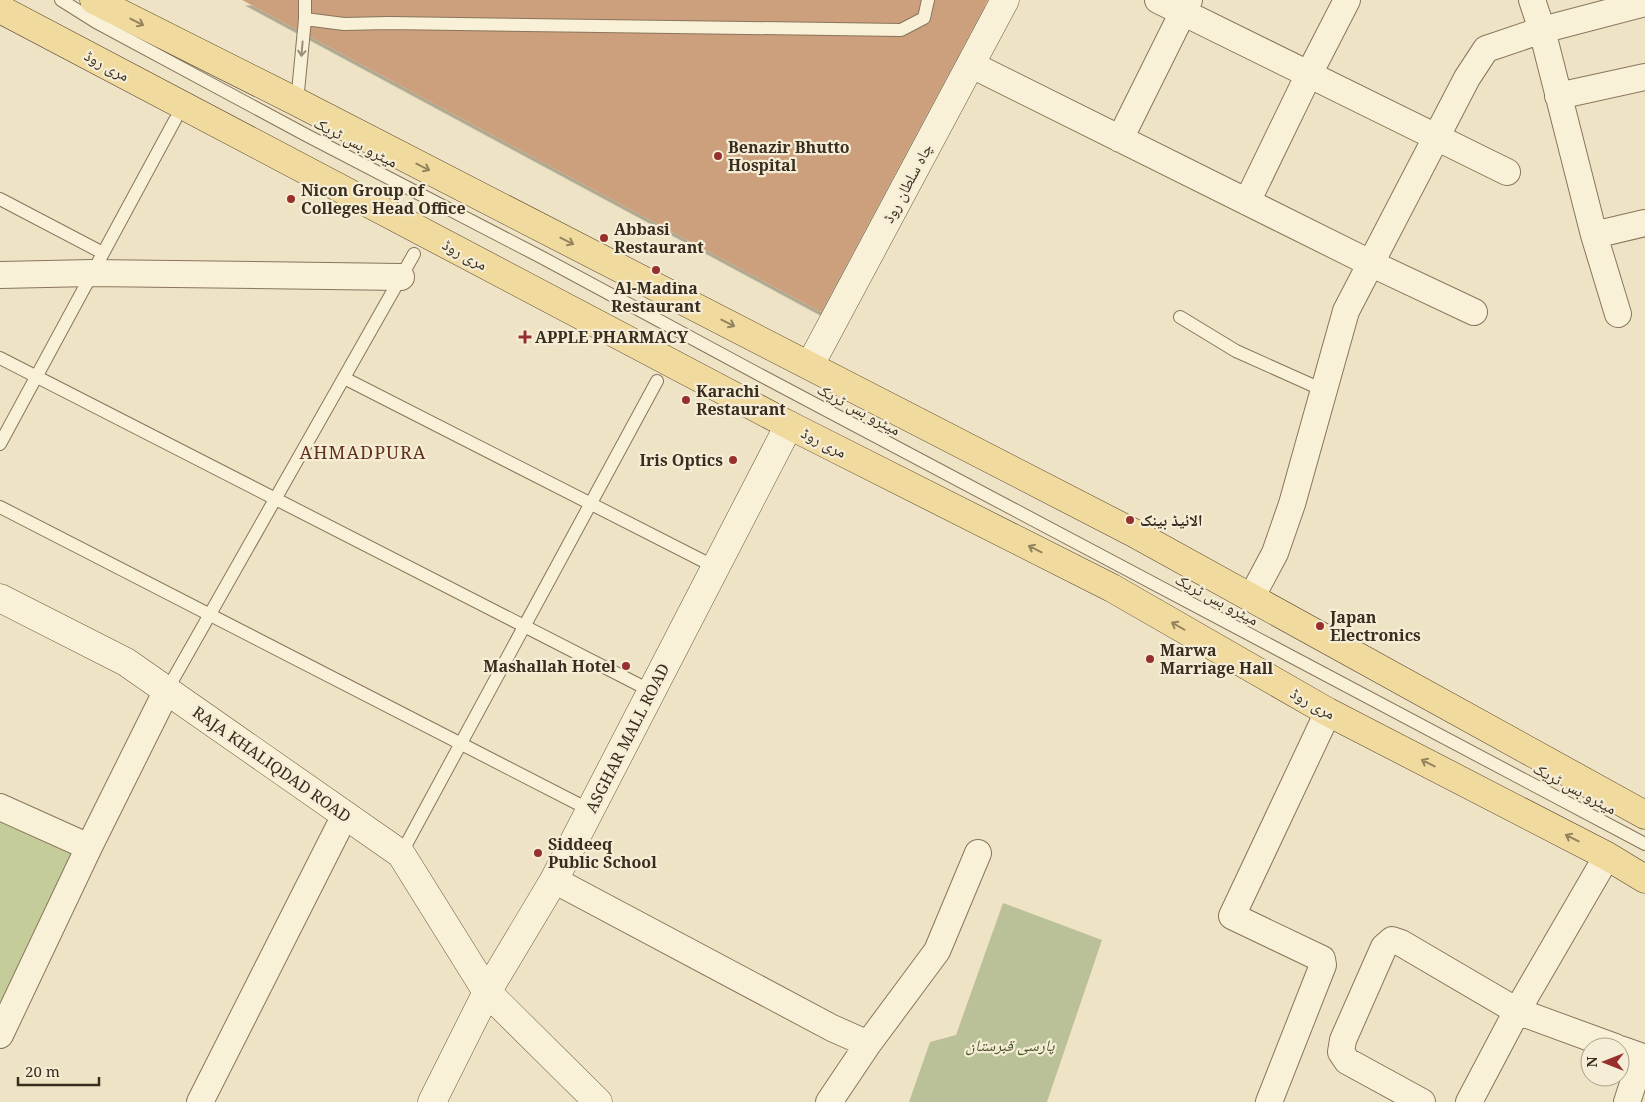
<svg xmlns="http://www.w3.org/2000/svg" width="1645" height="1102" font-family="'Noto Serif','Noto Naskh Arabic',serif">
<style>
.green{fill:#c4cc99}
.cemetery{fill:#bac198}
.building{fill:#cca07b;filter:url(#shadow)}
.lines{fill:none;stroke-linecap:round;stroke-linejoin:round}
.lane-casing{stroke:#89755b;stroke-width:14}
.street-casing{stroke:#89755b;stroke-width:28}
.secondary-casing{stroke:#6b573e;stroke-width:29}
.primary-casing{stroke:#57432f;stroke-width:29}
.lane{stroke:#f9f0d8;stroke-width:12}
.street{stroke:#f9f0d8;stroke-width:26}
.secondary{stroke:#f9f0d8;stroke-width:28}
.primary{stroke:#f0da9e;stroke-width:28}
.oneway{stroke:#94845e}
.oneway2{stroke:#998e7c}
.poi-dot{fill:#97302c;stroke:#f5edd5;stroke-width:2}
.labels{text-anchor:middle;dominant-baseline:central;stroke-width:4.5;stroke-linejoin:round;paint-order:stroke}
.street-label{font-size:16px;fill:#392d1f;stroke:#f5edd5}
.poi-label{font-size:16px;font-weight:bold;fill:#392d1f;stroke:#f5edd5;text-anchor:start}
.park-label{font-size:16px;font-style:italic;fill:#475526;stroke:#f5edd5}
.neighbourhood-label{font-size:18px;letter-spacing:1px;fill:#65311f;stroke:#f5edd5}
</style>
<defs>
<filter id="shadow"><feDropShadow dx="3" dy="5.5" stdDeviation="0" flood-color="#0004"/></filter>
</defs>
<rect width="100%" height="100%" fill="#eee4c5"/>
<path class="green" d="M 0,807 L 89,847 L 0,1007 Z"/>
<path class="cemetery" d="M 1003,903 L 1102,940 L 1047,1102 L 909,1102 L 930,1042 L 956,1035 Z"/>
<path class="building" d="M 242,0 L 988,0 L 821,312 Z"/>
<g class="lines">
<defs>
<path id="lane" d="M 61,0 L 96,22 L 306,135 L 541,257 L 762,376 L 1645,844
M 305,19 L 344,24 L 389,23 L 901,30 L 924,18 L 928,0
M 297,102 L 305,19 L 305,0
M 0,199 L 103,253
M 1180,317 L 1236,351 L 1323,390
M 0,358 L 651,691
M 344,378 L 715,567
M 0,444 L 175,120
M 0,507 L 590,810
M 167,690 L 414,254
M 401,854 L 657,381"/>
<path id="street" d="M 1158,0 L 1507,172
M 1532,0 L 1542,30 L 1594,235 L 1618,314
M 970,64 L 1370,263 L 1474,312
M 1558,96 L 1645,77
M 1120,139 L 1189,0
M 1247,202 L 1309,74 L 1347,0
M 1594,235 L 1645,223
M 0,275 L 92,273 L 401,277
M 1251,598 L 1275,553 L 1292,504 L 1346,311 L 1467,78 L 1486,49 L 1542,30 L 1645,3
M 0,807 L 89,847
M 554,880 L 832,1028 L 868,1044
M 0,1035 L 89,847 L 167,690
M 1620,1049 L 1640,1056 L 1639,1065 L 1627,1102
M 200,1102 L 345,815
M 829,1102 L 868,1044 L 937,951 L 978,853
M 1269,1102 L 1323,965 L 1322,959 L 1232,916 L 1328,712
M 1422,1102 L 1347,1061 L 1341,1052 L 1343,1040 L 1384,947 L 1392,940 L 1401,943 L 1517,1011 L 1615,1047
M 1469,1102 L 1517,1011 L 1607,856"/>
<path id="secondary" d="M 810,365 L 1005,0
M 0,598 L 126,662 L 401,854 L 487,992 L 598,1102
M 432,1102 L 487,992 L 554,880 L 789,425"/>
<path id="primary" d="M 94,0 L 297,102 L 1132,532 L 1645,815
M 0,9 L 789,425 L 1112,588 L 1328,712 L 1607,856 L 1645,879"/>
</defs>
<use href="#lane" class="lane-casing"/>
<use href="#street" class="street-casing"/>
<use href="#secondary" class="secondary-casing"/>
<use href="#primary" class="primary-casing"/>
<use href="#lane" class="lane"/>
<use href="#street" class="street"/>
<use href="#secondary" class="secondary"/>
<use href="#primary" class="primary"/>
</g>
<defs><path id="oneway-shaft" d="M-6 0H5M1.5-3L5.5 0L1.5 3" fill="none" stroke-width="1.6" stroke-linecap="round" stroke-linejoin="round" transform="scale(1.25)"/></defs>
<g class="oneway">
<use href="#oneway-shaft" transform="translate(137 22) rotate(27)"/>
<use href="#oneway-shaft" transform="translate(423 167) rotate(27)"/>
<use href="#oneway-shaft" transform="translate(567 241) rotate(27)"/>
<use href="#oneway-shaft" transform="translate(728 323) rotate(27)"/>
<use href="#oneway-shaft" transform="translate(1035 549) rotate(-153)"/>
<use href="#oneway-shaft" transform="translate(1178 626) rotate(-150)"/>
<use href="#oneway-shaft" transform="translate(1428 763) rotate(-153)"/>
<use href="#oneway-shaft" transform="translate(1572 838) rotate(-153)"/>
</g>
<use class="oneway2" href="#oneway-shaft" transform="translate(302 49) rotate(95)"/>
<g class="poi-dot">
<circle cx="718" cy="156" r="5"/>
<circle cx="291" cy="199" r="5"/>
<circle cx="604" cy="238" r="5"/>
<circle cx="656" cy="270" r="5"/>
<path d="M522.5 329.5h5v5h5v5h-5v5h-5v-5h-5v-5h5z"/>
<circle cx="686" cy="400" r="5"/>
<circle cx="733" cy="460" r="5"/>
<circle cx="1130" cy="520" r="5"/>
<circle cx="1320" cy="626" r="5"/>
<circle cx="1150" cy="659" r="5"/>
<circle cx="626" cy="666" r="5"/>
<circle cx="538" cy="853" r="5"/>
</g>
<g class="labels">
<g class="street-label">
<text transform="translate(107 65) rotate(28)">مری روڈ</text>
<text transform="translate(356 142) rotate(27)">میٹرو بس ٹریک</text>
<text transform="translate(907 183) rotate(-62)">چاہ سلطان روڈ</text>
<text transform="translate(465 254) rotate(28)">مری روڈ</text>
<text transform="translate(859 409) rotate(28)">میٹرو بس ٹریک</text>
<text transform="translate(824 442) rotate(27)">مری روڈ</text>
<text transform="translate(1217 599) rotate(28)">میٹرو بس ٹریک</text>
<text transform="translate(1313 703) rotate(29)">مری روڈ</text>
<text transform="translate(627 738) rotate(-63)">ASGHAR MALL ROAD</text>
<text transform="translate(272 764) rotate(35)">RAJA KHALIQDAD ROAD</text>
<text transform="translate(1575 788) rotate(28)">میٹرو بس ٹریک</text>
</g>
<g class="poi-label">
<text x="728" y="147">Benazir Bhutto<tspan x="728" dy="18">Hospital</tspan></text>
<text x="301" y="190">Nicon Group of<tspan x="301" dy="18">Colleges Head Office</tspan></text>
<text x="614" y="229">Abbasi<tspan x="614" dy="18">Restaurant</tspan></text>
<text x="656" y="288" text-anchor="middle">Al-Madina<tspan x="656" dy="18">Restaurant</tspan></text>
<text x="535" y="337">APPLE PHARMACY</text>
<text x="696" y="391">Karachi<tspan x="696" dy="18">Restaurant</tspan></text>
<text x="723" y="460" text-anchor="end">Iris Optics</text>
<text x="1140" y="520">الائیڈ بینک</text>
<text x="1330" y="617">Japan<tspan x="1330" dy="18">Electronics</tspan></text>
<text x="1160" y="650">Marwa<tspan x="1160" dy="18">Marriage Hall</tspan></text>
<text x="616" y="666" text-anchor="end">Mashallah Hotel</text>
<text x="548" y="844">Siddeeq<tspan x="548" dy="18">Public School</tspan></text>
</g>
<g class="park-label">
<text x="1010" y="1045">پارسی قبرستان</text>
</g>
<g class="neighbourhood-label">
<text x="363" y="452">AHMADPURA</text>
</g>
</g>
<g transform="translate(1605 1062) rotate(270)"><circle r="24" fill="#f5edd5" stroke="#aaa08c"/>
<path d="M0-4L9 19L0 12L-9 19Z" fill="#97302c"/>
<text y="-8" font-size="14" font-weight="bold" text-anchor="middle" fill="#392d1f">N</text>
</g>
<path d="M18 1077v8h81v-8" fill="none" stroke="#392d1f" stroke-width="2.5"/>
<text x="25" y="1077" font-size="15" fill="#392d1f" stroke="#f5edd5" stroke-width="4" paint-order="stroke">20 m</text>
</svg>
